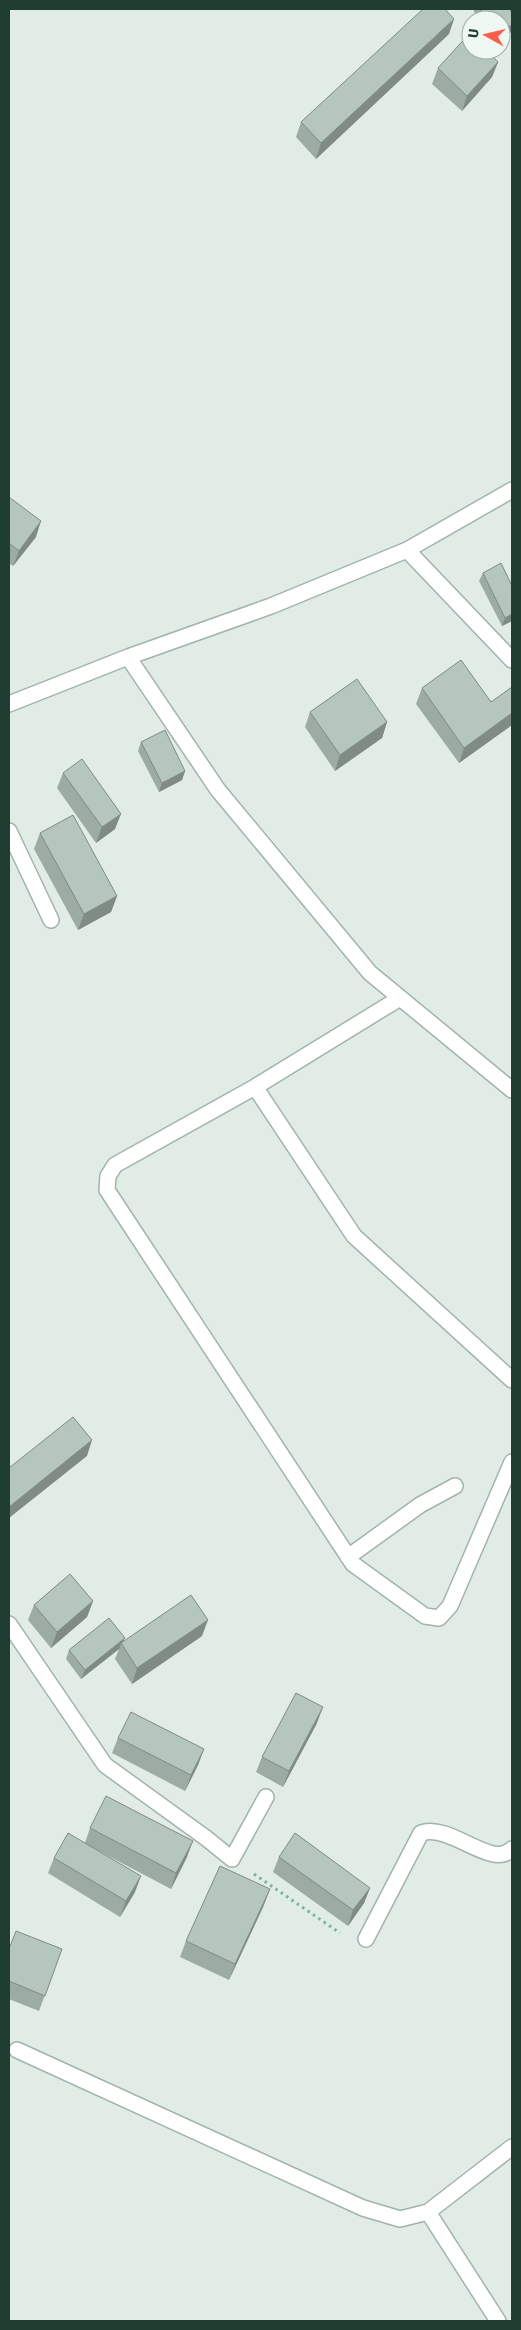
<svg xmlns="http://www.w3.org/2000/svg" width="521" height="2330" font-family="'Fira Sans',sans-serif">
<style>
.lines{fill:none;stroke-linecap:round;stroke-linejoin:round}
.minor-casing{stroke:#a2b4ab;stroke-width:18}
.path{stroke:#7eb29a;stroke-width:3;stroke-dasharray:2.5 4;stroke-linecap:butt}
.minor{stroke:#fff;stroke-width:15}
.wall{fill:#9caba3}
.shaded-wall{fill:#7f8b84}
.building{fill:#b5c7bd;stroke:#7f8b84}
</style>
<rect width="100%" height="100%" fill="#e0ece5"/>
<g class="lines">
<defs>
<path id="minor" d="M 407,550 L 512,660
M 128,657 L 218,790 L 370,973 L 512,1090
M 9,704 L 128,657 L 271,606 L 407,550 L 512,490
M 9,831 L 51,920
M 400,998 L 255,1087 L 115,1165 L 108,1176 L 107,1190 L 353,1564 L 425,1616 L 439,1618 L 450,1606 L 512,1462
M 255,1087 L 354,1236 L 512,1380
M 348,1557 L 420,1505 L 455,1486
M 9,1624 L 105,1765 L 206,1838 L 232,1859 L 266,1797
M 366,1939 L 421,1833 C 451,1823 492,1870 512,1849
M 17,2050 L 363,2208 L 400,2219 L 428,2212 L 512,2147
M 428,2212 L 498,2321"/>
</defs>
<use href="#minor" class="minor-casing"/>
<path class="path" d="M 254,1874 L 340,1933"/>
<use href="#minor" class="minor"/>
</g>
<path class="wall" d="M 473,9 L 510,9 L 501,20 L 478,20 Z
M 449,34 L 316,159 L 296,137 L 301,122 Z
M 498,62 L 492,77 L 462,111 L 432,84 L 438,68 Z
M 9,497 L 36,537 L 13,566 L 9,563 Z
M 483,573 L 512,586 L 512,621 L 502,626 L 479,581 Z
M 512,687 L 512,725 L 459,763 L 416,704 L 422,688 L 491,702 Z
M 310,712 L 387,722 L 382,738 L 335,771 L 305,727 Z
M 141,742 L 185,771 L 182,780 L 159,792 L 138,751 Z
M 63,773 L 115,829 L 96,843 L 57,788 Z
M 40,833 L 117,896 L 111,912 L 78,930 L 34,849 Z
M 93,1601 L 87,1617 L 51,1648 L 28,1620 L 34,1605 Z
M 202,1636 L 132,1684 L 115,1659 L 119,1649 L 81,1679 L 66,1659 L 69,1650 L 124,1641 Z
M 317,1723 L 283,1787 L 256,1772 L 262,1757 Z
M 118,1738 L 204,1749 L 198,1765 L 185,1791 L 112,1753 Z
M 90,1828 L 187,1857 L 171,1889 L 97,1850 L 135,1892 L 120,1917 L 48,1873 L 54,1858 L 85,1843 Z
M 279,1857 L 370,1888 L 364,1903 L 348,1926 L 273,1872 Z
M 264,1905 L 229,1980 L 180,1957 L 186,1941 Z
M 9,1949 L 62,1949 L 39,2011 L 9,1999 Z"/>
<path class="shaded-wall" d="M 454,19 L 449,34 L 316,159 L 321,143 Z
M 512,25 L 512,32 L 501,37 L 501,30 Z
M 498,62 L 492,77 L 462,111 L 467,96 Z
M 41,521 L 36,537 L 13,566 L 19,551 Z
M 512,614 L 512,621 L 502,626 L 505,618 Z
M 512,713 L 512,725 L 459,763 L 464,748 Z
M 387,722 L 382,738 L 335,771 L 340,755 Z
M 185,771 L 182,780 L 159,792 L 162,783 Z
M 121,814 L 115,829 L 96,843 L 102,827 Z
M 117,896 L 111,912 L 78,930 L 84,914 Z
M 92,1440 L 87,1456 L 9,1518 L 9,1507 Z
M 93,1601 L 87,1617 L 51,1648 L 57,1632 Z
M 208,1620 L 202,1636 L 132,1684 L 137,1668 Z
M 125,1638 L 122,1645 L 121,1643 L 119,1649 L 81,1679 L 85,1670 Z
M 323,1707 L 317,1723 L 283,1787 L 289,1771 Z
M 204,1749 L 198,1765 L 185,1791 L 191,1775 Z
M 193,1841 L 187,1857 L 171,1889 L 176,1873 Z
M 141,1876 L 135,1892 L 120,1917 L 126,1901 Z
M 370,1888 L 364,1903 L 348,1926 L 353,1910 Z
M 270,1889 L 264,1905 L 229,1980 L 235,1964 Z"/>
<path class="building" d="M 423,9 L 445,9 L 454,19 L 321,143 L 301,122 Z
M 480,9 L 510,9 L 512,14 L 512,25 L 501,30 L 501,20 L 485,20 Z
M 469,34 L 471,36 L 471,50 L 486,50 L 498,62 L 467,96 L 438,68 Z
M 9,497 L 41,521 L 19,551 L 9,543 Z
M 501,563 L 512,586 L 512,614 L 505,618 L 483,573 Z
M 461,660 L 491,702 L 512,687 L 512,713 L 464,748 L 422,688 Z
M 357,679 L 387,722 L 340,755 L 310,712 Z
M 165,730 L 185,771 L 162,783 L 141,742 Z
M 82,759 L 121,814 L 102,827 L 63,773 Z
M 73,815 L 117,896 L 84,914 L 40,833 Z
M 73,1417 L 92,1440 L 9,1507 L 9,1468 Z
M 70,1574 L 93,1601 L 57,1632 L 34,1605 Z
M 191,1595 L 208,1620 L 137,1668 L 121,1643 Z
M 109,1618 L 125,1638 L 85,1670 L 69,1650 Z
M 296,1693 L 323,1707 L 289,1771 L 262,1757 Z
M 131,1712 L 204,1749 L 191,1775 L 118,1738 Z
M 106,1796 L 193,1841 L 176,1873 L 90,1828 Z
M 68,1833 L 141,1876 L 126,1901 L 54,1858 Z
M 295,1833 L 370,1888 L 353,1910 L 279,1857 Z
M 220,1866 L 270,1889 L 235,1964 L 186,1941 Z
M 16,1931 L 62,1949 L 45,1996 L 9,1981 L 9,1949 Z"/>
<rect width="521" height="2330" fill="none" stroke="#1f3d31" stroke-width="20"/>
<g transform="translate(486 35) rotate(278)"><circle r="24" fill="#f0f8f3" stroke="#9cada5"/>
<path d="M0-4L9 19L0 12L-9 19Z" fill="#fc5e4e"/>
<text y="-8" font-size="14" font-weight="bold" text-anchor="middle" fill="#1f3d31">U</text>
</g>
</svg>
